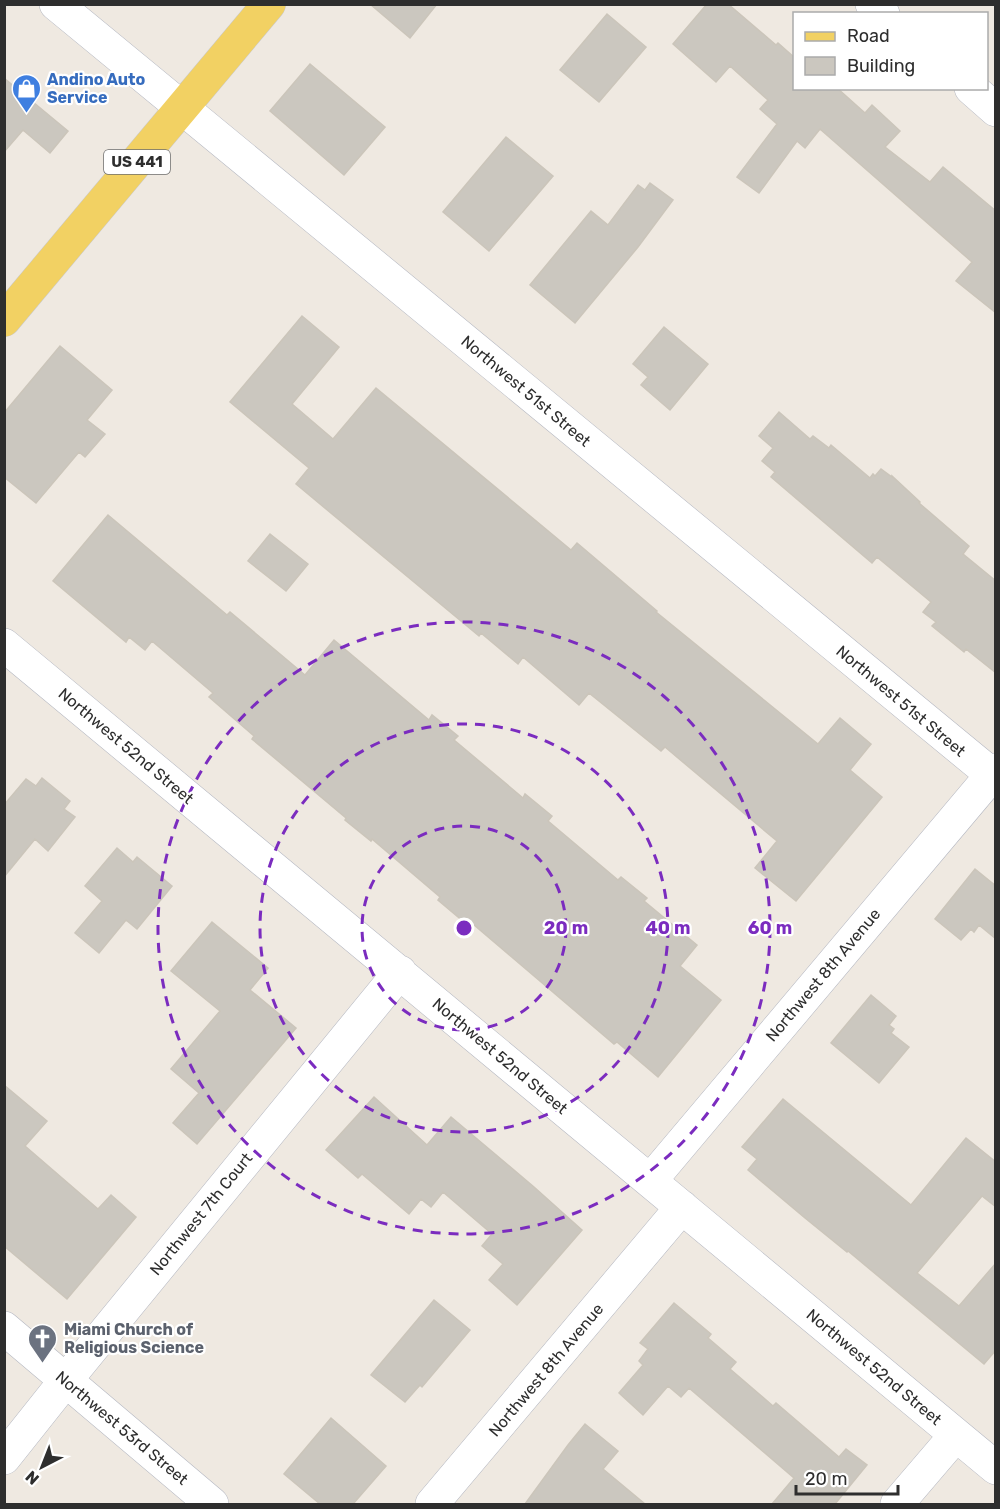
<svg xmlns="http://www.w3.org/2000/svg" width="1000" height="1509" font-family="Rubik,sans-serif">
<style>
.building{fill:#cbc7bf;stroke:#cbc5ba;stroke-width:1.5}
.lines{fill:none;stroke-linecap:round;stroke-linejoin:round}
.street-casing{stroke:#b4b7c1;stroke-width:34}
.primary-casing{stroke:#c9c9c9;stroke-width:34}
.street{stroke:#fff;stroke-width:33}
.primary{stroke:#f2d163;stroke-width:33}
.ring{fill:none;stroke:#7b2cbf;stroke-width:3;stroke-dasharray:10 8}
.labels{text-anchor:middle;dominant-baseline:central;stroke-width:4.5;stroke-linejoin:round;paint-order:stroke}
.shield{fill:#fff;stroke:#6d6d6d;stroke-width:1.5}
.shield-label{font-size:15px;font-weight:bold;fill:#2e2e2e}
.shop-label{font-size:16px;font-weight:bold;fill:#366cbe;stroke:#fff;text-anchor:start}
.street-label{font-size:16px;fill:#2e2e2e;stroke:#fff}
.worship-label{font-size:16px;font-weight:bold;fill:#5b616d;stroke:#fff;text-anchor:start}
.centre{fill:#7b2cbf;stroke:#fff;stroke-width:3}
.ring-label{font-size:18px;text-anchor:middle;font-weight:bold;fill:#7b2cbf;stroke:#fff;stroke-width:4.5;stroke-linejoin:round;paint-order:stroke}
</style>
<rect width="100%" height="100%" fill="#efe9e1"/>
<path class="building" d="M 370,4 L 437,4 L 410,38 Z
M 707,4 L 728,4 L 776,45 L 778,43 L 795,58 L 795,88 L 837,88 L 865,113 L 872,105 L 900,131 L 885,147 L 930,182 L 943,167 L 996,211 L 996,313 L 956,281 L 972,262 L 820,129 L 805,148 L 797,141 L 759,193 L 737,177 L 777,124 L 760,109 L 768,100 L 730,66 L 716,82 L 673,44 Z
M 607,14 L 646,47 L 599,102 L 560,70 Z
M 310,64 L 385,127 L 344,175 L 270,111 Z
M 4,78 L 68,131 L 50,153 L 23,130 L 4,152 Z
M 506,137 L 553,176 L 489,251 L 443,212 Z
M 650,183 L 673,200 L 638,247 L 575,323 L 530,285 L 591,211 L 608,225 L 638,185 L 645,190 Z
M 302,316 L 339,347 L 292,404 L 333,439 L 376,388 L 571,550 L 577,543 L 657,611 L 656,612 L 818,744 L 840,718 L 871,744 L 850,770 L 882,797 L 796,901 L 755,868 L 777,841 L 665,747 L 661,751 L 589,693 L 579,705 L 523,657 L 518,664 L 481,633 L 479,636 L 296,484 L 309,468 L 230,402 Z
M 664,327 L 708,364 L 670,410 L 641,385 L 648,377 L 633,364 Z
M 60,346 L 112,390 L 87,420 L 105,434 L 85,457 L 79,452 L 36,503 L 4,477 L 4,413 Z
M 779,412 L 810,439 L 813,436 L 829,448 L 831,445 L 870,478 L 873,474 L 875,476 L 881,469 L 892,477 L 892,476 L 920,502 L 919,503 L 969,546 L 963,554 L 996,581 L 996,673 L 966,649 L 964,652 L 932,626 L 936,622 L 923,612 L 931,602 L 877,557 L 872,563 L 771,477 L 775,472 L 762,461 L 773,448 L 759,436 Z
M 108,515 L 227,615 L 230,612 L 305,675 L 334,640 L 429,720 L 432,715 L 458,736 L 454,740 L 523,798 L 525,794 L 552,816 L 548,821 L 618,880 L 621,877 L 647,898 L 644,901 L 697,945 L 680,966 L 721,1000 L 658,1077 L 617,1042 L 614,1044 L 467,919 L 464,922 L 438,900 L 440,897 L 372,839 L 371,841 L 345,820 L 346,818 L 252,739 L 254,736 L 209,697 L 213,693 L 152,641 L 145,650 L 129,637 L 126,642 L 53,581 Z
M 270,534 L 308,564 L 286,591 L 248,561 Z
M 42,778 L 70,801 L 64,809 L 75,817 L 48,851 L 35,839 L 4,877 L 4,805 L 26,779 L 36,786 Z
M 117,848 L 133,862 L 137,857 L 172,886 L 137,929 L 126,920 L 99,953 L 75,933 L 102,901 L 85,886 Z
M 975,869 L 996,886 L 996,939 L 979,925 L 974,932 L 971,929 L 961,940 L 935,919 Z
M 212,922 L 268,968 L 250,990 L 296,1028 L 197,1144 L 173,1123 L 199,1093 L 171,1069 L 220,1011 L 171,971 Z
M 871,995 L 896,1016 L 889,1025 L 894,1029 L 891,1033 L 909,1047 L 879,1083 L 831,1043 Z
M 4,1085 L 47,1121 L 25,1146 L 98,1209 L 111,1195 L 136,1217 L 67,1299 L 4,1246 Z
M 374,1097 L 427,1145 L 451,1117 L 534,1187 L 582,1230 L 517,1305 L 489,1280 L 503,1264 L 482,1246 L 492,1234 L 443,1192 L 431,1207 L 421,1199 L 409,1214 L 362,1174 L 358,1178 L 326,1150 Z
M 783,1099 L 911,1205 L 966,1138 L 996,1162 L 996,1207 L 982,1196 L 917,1273 L 959,1306 L 996,1263 L 996,1350 L 984,1364 L 848,1251 L 847,1252 L 805,1218 L 748,1170 L 757,1159 L 742,1147 Z
M 434,1300 L 470,1330 L 422,1387 L 420,1385 L 405,1402 L 371,1375 Z
M 674,1303 L 711,1334 L 708,1338 L 736,1362 L 730,1369 L 773,1406 L 776,1403 L 839,1457 L 846,1449 L 867,1465 L 835,1504 L 772,1504 L 794,1478 L 689,1388 L 681,1397 L 668,1386 L 643,1415 L 619,1393 L 643,1365 L 639,1361 L 648,1349 L 640,1343 Z
M 331,1418 L 386,1466 L 353,1504 L 320,1504 L 284,1474 Z
M 585,1424 L 618,1451 L 603,1469 L 645,1504 L 525,1504 L 568,1445 Z"/>
<g class="lines">
<defs>
<path id="street" d="M 56,4 L 996,778
M 872,4 L 883,14
M 971,88 L 996,110
M 4,645 L 996,1468
M 650,1181 L 996,770
M 4,1328 L 212,1504
M 4,1458 L 66,1380 L 400,972
M 432,1504 L 682,1207
M 897,1504 L 956,1435"/>
<path id="primary" d="M 4,320 L 269,4"/>
</defs>
<use href="#street" class="street-casing"/>
<use href="#primary" class="primary-casing"/>
<use href="#street" class="street"/>
<use href="#primary" class="primary"/>
</g>
<g class="ring">
<circle cx="464" cy="928" r="102"/>
<circle cx="464" cy="928" r="204"/>
<circle cx="464" cy="928" r="306"/>
</g>
<defs>
<symbol id="shop-pin" viewBox="-11 -11 22 30"><path d="M0 17L-7.5 6A9.5 9.5 0 1 1 7.5 6Z" fill="#3f7fe0" stroke="#fff"/><path d="M-5-2.5h2.3a2.7 3.5 0 0 1 5.4 0H5L5.5 6h-11ZM-1.5-2.5h3a1.5 2.3 0 0 0-3 0Z" fill="#fff"/></symbol>
<symbol id="church-pin" viewBox="-11 -11 22 30"><path d="M0 17L-7.5 6A9.5 9.5 0 1 1 7.5 6Z" fill="#6b7280" stroke="#fff"/><path d="M-1.2-6h2.4v3.5h3.3v2.4h-3.3V6h-2.4V-.1h-3.3v-2.4h3.3Z" fill="#fff"/></symbol>
</defs>
<g fill-rule="evenodd">
<use href="#shop-pin" x="10" y="72" width="33" height="45"/>
<use href="#church-pin" x="26" y="1322" width="33" height="45"/>
</g>
<g class="labels">
<rect class="shield" x="104" y="150" width="66" height="24" rx="4.5"/>
<g class="shield-label">
<text x="137" y="162">US 441</text>
</g>
<g class="shop-label">
<text x="47" y="79">Andino Auto<tspan x="47" dy="18">Service</tspan></text>
</g>
<g class="street-label">
<text transform="translate(526 391) rotate(40)">Northwest 51st Street</text>
<text transform="translate(901 701) rotate(40)">Northwest 51st Street</text>
<text transform="translate(126 746) rotate(40)">Northwest 52nd Street</text>
<text transform="translate(823 975) rotate(-50)">Northwest 8th Avenue</text>
<text transform="translate(500 1056) rotate(40)">Northwest 52nd Street</text>
<text transform="translate(201 1214) rotate(-51)">Northwest 7th Court</text>
<text transform="translate(874 1367) rotate(40)">Northwest 52nd Street</text>
<text transform="translate(546 1370) rotate(-50)">Northwest 8th Avenue</text>
<text transform="translate(122 1428) rotate(40)">Northwest 53rd Street</text>
</g>
<g class="worship-label">
<text x="64" y="1329">Miami Church of<tspan x="64" dy="18">Religious Science</tspan></text>
</g>
</g>
<circle cx="464" cy="928" r="9" class="centre"/>
<g class="ring-label">
<text x="566" y="934">20 m</text>
<text x="668" y="934">40 m</text>
<text x="770" y="934">60 m</text>
</g>
<rect width="1000" height="1509" fill="none" stroke="#2e2e2e" stroke-width="12"/>
<rect x="793" y="12" width="195" height="78" fill="#ffffff" stroke="#ababab" stroke-width="1.5"/>
<rect x="805" y="32" width="30" height="9" fill="#f2d163" stroke="#ababab" stroke-width="1.5"/>
<text x="847" y="42" font-size="18" fill="#2e2e2e">Road</text>
<rect x="805" y="57" width="30" height="18" fill="#cbc7bf" stroke="#ababab" stroke-width="1.5"/>
<text x="847" y="72" font-size="18" fill="#2e2e2e">Building</text>
<g transform="translate(42 1467) rotate(222)" stroke="#ffffff" stroke-width="4.5" paint-order="stroke">
<path d="M0-4.5L10 22L0 15L-10 22Z" fill="#2e2e2e"/>
<text y="-9" font-size="16" font-weight="bold" text-anchor="middle" fill="#2e2e2e">N</text>
</g>
<path d="M796 1485v9h102v-9" fill="none" stroke="#2e2e2e" stroke-width="3"/>
<text x="805" y="1485" font-size="18" fill="#2e2e2e" stroke="#ffffff" stroke-width="4.5" paint-order="stroke">20 m</text>
</svg>
